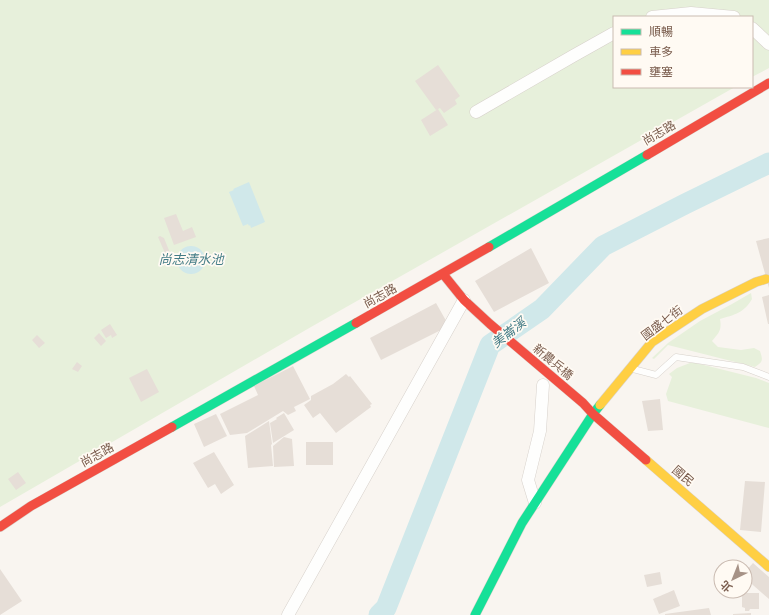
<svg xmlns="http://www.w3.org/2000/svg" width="769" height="615" font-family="'Varela Round','Noto Sans TC',sans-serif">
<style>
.green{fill:#e7f0db}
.water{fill:#d0e8ea}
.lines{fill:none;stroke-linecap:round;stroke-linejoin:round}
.river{stroke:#d0e8ea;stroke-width:21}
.building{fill:#e6ded7}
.lane-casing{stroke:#d7d1cb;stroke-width:7}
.street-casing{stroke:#d7d1cb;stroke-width:13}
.fast-casing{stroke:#d9d2cb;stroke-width:10}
.slow-casing{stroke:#d9d2cb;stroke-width:10}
.jam-casing{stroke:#d9d2cb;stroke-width:10}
.lane{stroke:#fefefd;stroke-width:6}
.street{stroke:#fefefd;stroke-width:12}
.fast{stroke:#16e098;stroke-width:9}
.slow{stroke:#ffcf43;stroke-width:9}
.jam{stroke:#f24e42;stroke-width:9}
.labels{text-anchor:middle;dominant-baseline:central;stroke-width:3.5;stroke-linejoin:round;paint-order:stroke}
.street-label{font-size:12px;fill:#7a5c4d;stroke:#fffaf3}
.water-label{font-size:13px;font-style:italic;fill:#437c86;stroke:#fffaf3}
</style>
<rect width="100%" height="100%" fill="#f9f5f0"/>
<path class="green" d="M 0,0 L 769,0 L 769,68 L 752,77 L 752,17 L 614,17 L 614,87 L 735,87 L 311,327 L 0,507 Z
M 751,293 L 752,299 C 744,313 734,315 720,319 C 722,330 719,333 712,341 L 718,347 L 741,350 L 754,348 L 760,351 C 763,360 763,362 755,367 L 668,345 L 654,359 L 652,358 L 668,343 L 700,321 L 732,304 Z
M 690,363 L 696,363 L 756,378 L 769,383 L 769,428 L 668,401 L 666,394 L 672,377 L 669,374 L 677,368 Z"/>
<path class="water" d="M 249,182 L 265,222 L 251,228 L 250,225 L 249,226 L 248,224 L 243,226 L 229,192 L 234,190 L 233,189 Z
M177 260a14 14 0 1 1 28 0a14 14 0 1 1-28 0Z"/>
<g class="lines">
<path class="river" d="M 379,615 L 386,608 L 490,345 L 542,309 L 603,246 L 685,204 L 769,163"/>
</g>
<path class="building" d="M 438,65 L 460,96 L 455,100 L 457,104 L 444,113 L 440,108 L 436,110 L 415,81 Z
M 438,109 L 448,125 L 430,136 L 421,120 Z
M 176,214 L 183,231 L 192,227 L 196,237 L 174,245 L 164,218 Z
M 160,236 L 164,238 L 172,258 L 170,256 L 168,260 L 158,237 Z
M 769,238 L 769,288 L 756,241 Z
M 531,248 L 549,283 L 494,312 L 475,281 Z
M 769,295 L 769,324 L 768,324 L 762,297 Z
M 436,303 L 449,326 L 381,360 L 370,338 Z
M 110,324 L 117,335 L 112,338 L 111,335 L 106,338 L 101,330 Z
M 99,333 L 106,341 L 101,346 L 94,338 Z
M 37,335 L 45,343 L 39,348 L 32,340 Z
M 77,362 L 82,366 L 78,372 L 72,369 Z
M 293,366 L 310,399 L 294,407 L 296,411 L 288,415 L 283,411 L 247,433 L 230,435 L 220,414 L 258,395 L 254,386 Z
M 147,369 L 159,392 L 141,402 L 129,378 Z
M 346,374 L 349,377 L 350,376 L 372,404 L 370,405 L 371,407 L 336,433 L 320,413 L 313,418 L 304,405 L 311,400 L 311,396 L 333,384 Z
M 660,399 L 663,430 L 648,431 L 642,401 Z
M 284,413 L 294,430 L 273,443 L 270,423 L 277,419 L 276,418 Z
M 216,414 L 227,436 L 204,447 L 194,424 Z
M 269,421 L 272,444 L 271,445 L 273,466 L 248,468 L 245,436 Z
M 284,437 L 292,439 L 294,466 L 274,467 L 273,446 Z
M 306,442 L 333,442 L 333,465 L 306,465 Z
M 214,452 L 234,485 L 221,494 L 215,484 L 208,488 L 193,463 Z
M 18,472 L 26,483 L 16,490 L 8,479 Z
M 745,481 L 765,482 L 761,532 L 740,530 Z
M 753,563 L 769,577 L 769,599 L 745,578 L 745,572 Z
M 0,569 L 22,601 L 0,615 Z
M 660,572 L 662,584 L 647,587 L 644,575 Z
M 674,590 L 680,606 L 659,614 L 653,599 Z
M 742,593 L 759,593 L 759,609 L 750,609 L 749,611 L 745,611 L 745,608 L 742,607 Z
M 709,608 L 711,615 L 665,615 L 665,614 Z
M 751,613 L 751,615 L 733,615 L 733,614 Z"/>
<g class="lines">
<defs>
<path id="lane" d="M 633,369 L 656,375 L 676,357 L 743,367 L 769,377"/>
<path id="street" d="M 652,17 L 691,13 L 734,17
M 752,28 L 769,44
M 476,112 L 573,56 L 614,33
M 535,503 L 528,480 L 540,431 L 543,385
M 288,615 L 464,300"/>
<path id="fast" d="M 489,247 L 647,155
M 172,427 L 356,323
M 475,615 L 522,523 L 593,414 L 600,405"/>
<path id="slow" d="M 600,405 L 652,342 L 702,309 L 756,282 L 766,279
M 646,460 L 769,567"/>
<path id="jam" d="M 647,155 L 769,83
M 443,274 L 464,300 L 490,324 L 583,403 L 593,414 L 646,460
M 356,323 L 489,247
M 0,527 L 31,506 L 172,427"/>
</defs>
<use href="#lane" class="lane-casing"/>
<use href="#street" class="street-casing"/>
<use href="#fast" class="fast-casing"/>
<use href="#slow" class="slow-casing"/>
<use href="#jam" class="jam-casing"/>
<use href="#lane" class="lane"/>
<use href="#street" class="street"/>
<use href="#fast" class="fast"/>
<use href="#slow" class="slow"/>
<use href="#jam" class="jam"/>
</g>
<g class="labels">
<g class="street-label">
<text transform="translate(659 133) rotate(-30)">尚志路</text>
<text transform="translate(380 296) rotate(-29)">尚志路</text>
<text transform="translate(662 323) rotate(-37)">國盛七街</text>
<text transform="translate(553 362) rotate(40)">新農兵橋</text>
<text transform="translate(97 455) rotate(-29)">尚志路</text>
<text transform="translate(683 476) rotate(41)">國民</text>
</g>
<g class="water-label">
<text x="191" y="260">尚志清水池</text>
<text transform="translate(509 333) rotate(-38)">美崙溪</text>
</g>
</g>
<rect x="613" y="16" width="140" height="72" fill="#fffaf3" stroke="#cabbb1"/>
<rect x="621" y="29" width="20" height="6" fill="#16e098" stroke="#cabbb1"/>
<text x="649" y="36" font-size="12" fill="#7a5c4d">順暢</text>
<rect x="621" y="49" width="20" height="6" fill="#ffcf43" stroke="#cabbb1"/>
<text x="649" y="56" font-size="12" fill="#7a5c4d">車多</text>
<rect x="621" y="69" width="20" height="6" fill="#f24e42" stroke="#cabbb1"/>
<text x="649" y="76" font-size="12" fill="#7a5c4d">壅塞</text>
<g transform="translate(733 579) rotate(223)"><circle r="19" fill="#fffaf3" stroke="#cabbb1"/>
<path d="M0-3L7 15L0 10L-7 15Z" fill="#a69286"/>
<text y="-6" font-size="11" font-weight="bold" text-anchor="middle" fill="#7a5c4d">北</text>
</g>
</svg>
